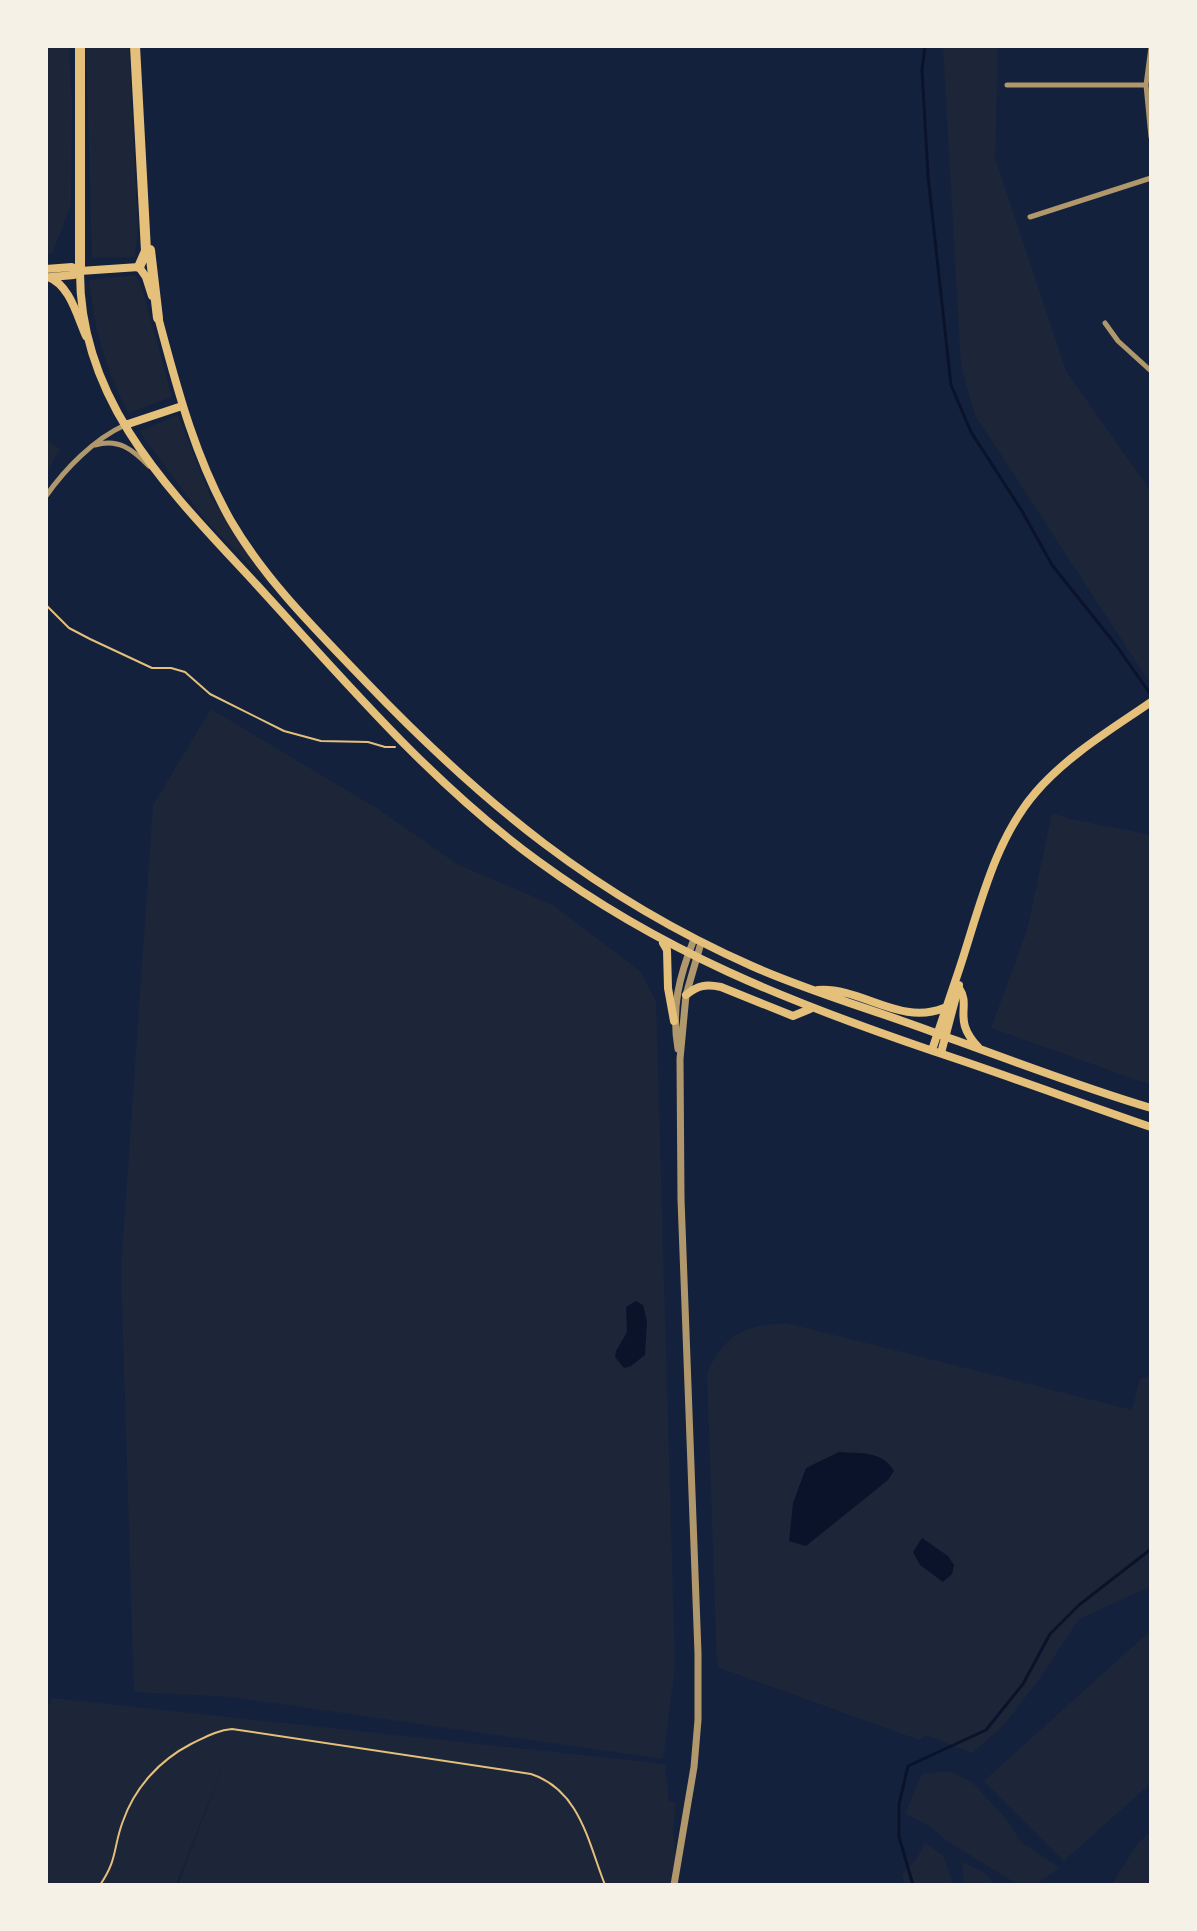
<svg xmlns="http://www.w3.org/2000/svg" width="1197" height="1931" font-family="Mulish,sans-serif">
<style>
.green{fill:#1d2539}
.water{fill:#0b132b}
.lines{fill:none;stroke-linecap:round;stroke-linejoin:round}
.stream{stroke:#0b132b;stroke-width:3}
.path{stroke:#e5c07b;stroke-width:2}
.minor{stroke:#b1986c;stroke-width:5}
.tertiary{stroke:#b1986c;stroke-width:7}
.secondary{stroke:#e5c07b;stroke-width:8}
.primary{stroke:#e5c07b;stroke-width:8}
.motorway{stroke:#e5c07b;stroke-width:10}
</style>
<rect width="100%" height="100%" fill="#14213d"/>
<path class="green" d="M 46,46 L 69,46 L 72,102 L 71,205 L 52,254 L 46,253 Z
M 86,46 L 129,46 L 138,230 L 135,257 L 92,258 Z
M 943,46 L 998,46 L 995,158 L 1066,371 L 1151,492 L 1151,678 L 1148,680 L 975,415 L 961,366 Z
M 136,275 L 142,288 L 172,397 L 128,413 C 106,370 94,328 89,280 Z
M 178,415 L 210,496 L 271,587 L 206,521 L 139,431 Z
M 46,439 L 60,449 L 46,474 Z
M 211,709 L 378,809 L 457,864 L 553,905 L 640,971 L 656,1001 L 675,1667 L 663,1759 L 232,1697 L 134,1692 L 121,1270 L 153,805 Z
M 1052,813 L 1070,819 L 1151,835 L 1151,1085 L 991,1028 L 1027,931 Z
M 786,1323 L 1132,1410 L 1140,1379 L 1151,1375 L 1151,1586 L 1079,1619 L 1040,1678 L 1004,1725 L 972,1753 L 926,1735 L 919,1740 L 717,1667 L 707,1372 C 728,1332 742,1327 786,1323 Z
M 1151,1630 L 1151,1783 L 1064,1861 L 984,1781 Z
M 51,1698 L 665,1764 L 669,1801 L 676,1803 L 673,1832 L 679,1885 L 178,1885 L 227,1755 L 176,1885 L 46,1885 L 46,1711 Z
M 949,1771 L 972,1782 L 1008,1821 L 1021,1842 L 1060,1868 L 1035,1885 L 1019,1885 L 947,1841 L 930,1826 L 905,1814 L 922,1774 Z
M 1151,1832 L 1151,1885 L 1111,1885 L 1138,1843 Z
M 925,1843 L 944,1856 L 953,1885 L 905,1885 L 902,1875 L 917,1858 Z
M 962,1862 L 984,1872 L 995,1885 L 964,1885 Z"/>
<path class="water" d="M 636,1301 L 643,1305 L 647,1321 L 645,1355 L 631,1366 L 624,1368 L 615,1357 L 616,1351 L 627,1332 L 626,1307 Z
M 839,1452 C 860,1454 882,1450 894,1471 L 888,1480 L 806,1546 L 789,1541 L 793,1503 L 806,1468 Z
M 922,1538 L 948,1556 L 954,1565 L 952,1574 L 943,1582 L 920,1565 L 913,1552 Z"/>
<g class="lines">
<path class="stream" d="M 925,46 L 922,70 L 928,176 L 951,385 L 971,432 L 1022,511 L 1052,565 L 1116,645 L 1151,695
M 913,1885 L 899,1837 L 899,1804 L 908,1766 L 986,1730 L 1023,1684 L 1050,1634 L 1079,1605 L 1151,1549"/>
<path class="path" d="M 46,605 L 69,628 L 90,639 L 152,668 L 171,668 L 185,672 L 210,694 L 284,731 L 321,741 L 368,742 L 385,747 L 395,747
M 100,1885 C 118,1859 113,1847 123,1821 C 135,1787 160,1760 191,1744 C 204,1738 217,1730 232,1729 L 531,1774 C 580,1790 588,1842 605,1885"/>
<path class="minor" d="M 1151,47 L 1146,85 L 1151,137
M 1007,85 L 1146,85
M 1030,217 L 1151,178
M 1105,323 L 1118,341 L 1151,371
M 95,445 C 119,438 133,450 149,466
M 46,496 C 65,469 94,439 125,425"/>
<path class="tertiary" d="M 678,1049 C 671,1008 679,977 694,939
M 674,1885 L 694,1767 L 698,1720 L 698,1653 L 681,1199 L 680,1059 L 686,995 L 701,943"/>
<path class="secondary" d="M 46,269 L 72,267 L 80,271
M 48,277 C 70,285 77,316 86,336
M 51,277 L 74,275 L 80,271
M 932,1050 C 941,1023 950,996 959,970 C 979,910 994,840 1036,792 C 1068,755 1112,729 1151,702
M 941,1053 L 959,985"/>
<path class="primary" d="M 152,296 L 146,277 L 139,267 L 80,271 C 79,404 173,494 256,584 C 345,681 430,782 538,861 C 662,952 789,1002 933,1051 C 1006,1075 1078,1102 1151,1127
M 157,313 C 176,384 194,456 231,521 C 266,581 317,631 365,681 C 482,803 596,897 752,966 C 813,993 878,1011 941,1035 C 1011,1060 1080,1087 1151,1108
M 125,425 L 182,406
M 663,943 L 667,950 L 668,988 L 674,1021
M 959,988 C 972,1007 951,1019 979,1048
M 818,990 C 862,987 900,1026 944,1008
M 686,995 C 698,985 706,984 721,987 L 793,1016 L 810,1009"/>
<path class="motorway" d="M 80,46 L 80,271
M 135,46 L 146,251 L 139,267
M 150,250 L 158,318"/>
</g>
<rect width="1197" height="1931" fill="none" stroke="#f6f1e7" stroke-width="96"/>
</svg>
